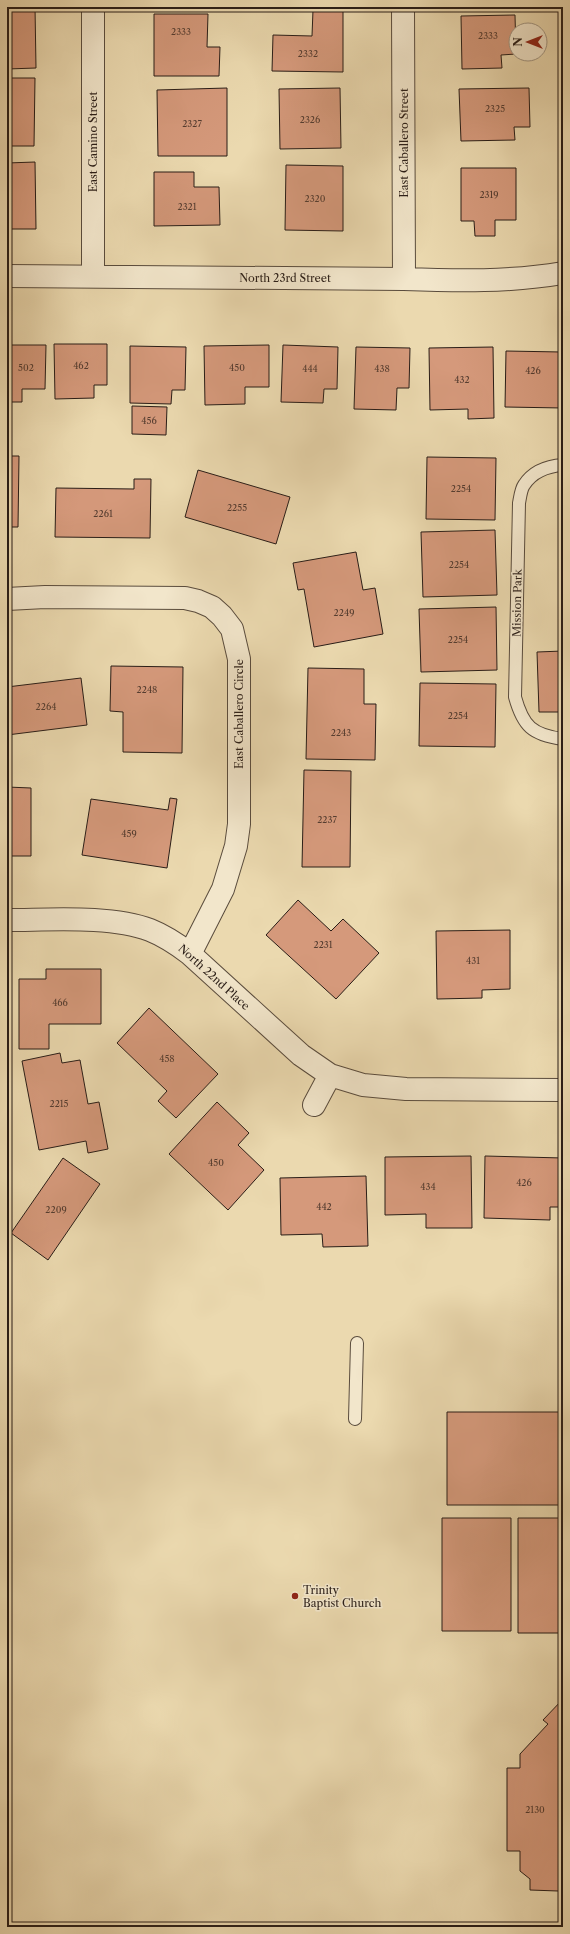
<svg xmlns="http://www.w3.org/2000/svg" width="570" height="1934" font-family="'Libre Caslon Text',serif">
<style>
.building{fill:#d5997b;stroke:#291d17}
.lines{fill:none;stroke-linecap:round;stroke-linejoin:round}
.lane-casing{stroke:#5a4c3d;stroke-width:14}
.street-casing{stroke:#5a4c3d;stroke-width:24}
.lane{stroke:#f2e6cb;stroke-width:12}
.street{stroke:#f2e6cb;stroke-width:22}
.poi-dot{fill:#8f2418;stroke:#f2e6cb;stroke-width:1.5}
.labels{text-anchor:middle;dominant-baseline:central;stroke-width:3;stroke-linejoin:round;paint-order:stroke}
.number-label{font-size:9px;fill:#543c30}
.street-label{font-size:11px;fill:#291d17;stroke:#f2e6cb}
.poi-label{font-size:11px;fill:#291d17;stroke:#f2e6cb;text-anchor:start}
</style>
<rect width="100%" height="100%" fill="#ebd9af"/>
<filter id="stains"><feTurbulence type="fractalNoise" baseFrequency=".005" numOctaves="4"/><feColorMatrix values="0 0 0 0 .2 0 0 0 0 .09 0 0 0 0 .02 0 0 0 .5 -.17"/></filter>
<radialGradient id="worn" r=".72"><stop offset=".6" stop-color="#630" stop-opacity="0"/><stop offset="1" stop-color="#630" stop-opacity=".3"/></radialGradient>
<path class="building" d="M 7,7 L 35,7 L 36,68 L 7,69 Z
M 313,10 L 343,11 L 343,72 L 272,71 L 273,35 L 312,36 Z
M 154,14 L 208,14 L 207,47 L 220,47 L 219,76 L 154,76 Z
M 515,15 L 516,54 L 501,55 L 502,68 L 462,69 L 461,16 Z
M 7,78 L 35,78 L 34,146 L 7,146 Z
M 227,88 L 227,156 L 158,156 L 157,90 Z
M 340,88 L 341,148 L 280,149 L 279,89 Z
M 529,88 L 530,127 L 514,127 L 515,140 L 461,141 L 459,89 Z
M 35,162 L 36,229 L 7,229 L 7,163 Z
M 286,165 L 343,166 L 343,231 L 285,230 Z
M 461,168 L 516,168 L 516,220 L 495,220 L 495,236 L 475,236 L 474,221 L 461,221 Z
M 154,172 L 194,172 L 194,187 L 219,187 L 220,225 L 154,226 Z
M 54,344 L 107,344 L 107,385 L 94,385 L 94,398 L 55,399 Z
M 7,345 L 46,345 L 45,389 L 22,389 L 22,402 L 7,402 Z
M 269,345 L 269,387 L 245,387 L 245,404 L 205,405 L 204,346 Z
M 283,345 L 338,347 L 337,389 L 324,389 L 323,403 L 281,402 Z
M 130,346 L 186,347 L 185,390 L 172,390 L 171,404 L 130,403 Z
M 356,347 L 410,348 L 409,388 L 397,388 L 396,410 L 354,409 Z
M 493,347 L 494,418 L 468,419 L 468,409 L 430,410 L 429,348 Z
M 506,351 L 561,352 L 560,387 L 563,387 L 563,408 L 505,407 Z
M 132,406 L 167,407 L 166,435 L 132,434 Z
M 7,456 L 19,456 L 18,527 L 7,527 Z
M 427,457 L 496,458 L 495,520 L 426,519 Z
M 198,470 L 290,497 L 276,544 L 185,517 Z
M 134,479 L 151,479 L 150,538 L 55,537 L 56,488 L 134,489 Z
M 495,530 L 497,595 L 423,597 L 421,532 Z
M 356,552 L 363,590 L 375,588 L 383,634 L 314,647 L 304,589 L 298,590 L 293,563 Z
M 496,607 L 497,670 L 421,672 L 419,609 Z
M 563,651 L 563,712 L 539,712 L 537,652 Z
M 111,666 L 183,667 L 182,753 L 123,752 L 123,712 L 110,711 Z
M 308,668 L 364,669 L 364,704 L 376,704 L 375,760 L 306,759 Z
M 81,678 L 87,725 L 7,735 L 7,687 Z
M 420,683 L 496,684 L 495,747 L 419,746 Z
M 304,770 L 351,771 L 350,867 L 302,867 Z
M 7,787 L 31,788 L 31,856 L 7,856 Z
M 170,798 L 177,799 L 167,868 L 82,855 L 91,799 L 168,810 Z
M 298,900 L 331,931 L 343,919 L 379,953 L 336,999 L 266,935 Z
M 510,930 L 510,989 L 482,990 L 482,998 L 437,999 L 436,931 Z
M 46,969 L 101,969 L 101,1024 L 49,1024 L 49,1049 L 19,1049 L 19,979 L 46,979 Z
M 149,1008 L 218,1074 L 176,1118 L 158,1101 L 167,1091 L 117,1043 Z
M 60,1053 L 62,1063 L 80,1060 L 88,1104 L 99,1102 L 108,1149 L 88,1153 L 86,1141 L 39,1150 L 22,1061 Z
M 217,1102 L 249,1133 L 238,1145 L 264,1170 L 228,1210 L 169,1154 Z
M 471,1156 L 472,1228 L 426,1228 L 426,1214 L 385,1215 L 385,1157 Z
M 485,1156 L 563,1158 L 563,1207 L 550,1207 L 550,1220 L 484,1218 Z
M 63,1158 L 100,1184 L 48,1260 L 11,1233 Z
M 366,1176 L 368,1246 L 323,1247 L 322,1234 L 281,1235 L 280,1178 Z
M 447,1412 L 563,1412 L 563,1505 L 447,1505 Z
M 442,1518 L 511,1518 L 511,1631 L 442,1631 Z
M 518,1518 L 561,1518 L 561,1633 L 518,1633 Z
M 561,1575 L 563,1575 L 563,1639 L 562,1633 L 561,1633 Z
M 563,1699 L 563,1886 L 558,1891 L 530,1890 L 530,1879 L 520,1871 L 520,1851 L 507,1851 L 507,1768 L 520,1768 L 520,1754 L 548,1724 L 543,1720 Z"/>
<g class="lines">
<defs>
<path id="lane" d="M 563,465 C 548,466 533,471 524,485 C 521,489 520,498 519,503 L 515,697 C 523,726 532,735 563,739
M 355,1419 L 357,1343"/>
<path id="street" d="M 93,7 L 93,276
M 403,7 L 404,279
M 7,276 L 404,279 C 458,281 510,282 563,273
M 7,599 L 45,597 L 185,598 L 198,601 L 212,607 L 222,616 L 232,629 L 239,659 L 239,824 L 236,846 L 223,889 L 190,954
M 7,920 C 49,920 111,915 150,930 C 165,936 177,944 190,954 L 301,1055 L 330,1075 L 363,1085 L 406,1089 L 563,1090
M 314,1105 L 330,1075"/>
</defs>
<use href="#lane" class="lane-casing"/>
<use href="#street" class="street-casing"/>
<use href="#lane" class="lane"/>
<use href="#street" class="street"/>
</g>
<circle class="poi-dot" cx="295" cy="1596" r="4"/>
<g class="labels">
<g class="number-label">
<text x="181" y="31">2333</text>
<text x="488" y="35">2333</text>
<text x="308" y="53">2332</text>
<text x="495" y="108">2325</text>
<text x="310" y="119">2326</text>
<text x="192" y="123">2327</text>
<text x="489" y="194">2319</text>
<text x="315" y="198">2320</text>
<text x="187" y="206">2321</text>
<text x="81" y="365">462</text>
<text x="26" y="367">502</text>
<text x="237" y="367">450</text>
<text x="310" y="368">444</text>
<text x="382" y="368">438</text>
<text x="533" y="370">426</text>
<text x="462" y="379">432</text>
<text x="149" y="420">456</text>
<text x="461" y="488">2254</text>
<text x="237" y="507">2255</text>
<text x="103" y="513">2261</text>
<text x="459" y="564">2254</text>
<text x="344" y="612">2249</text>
<text x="458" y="639">2254</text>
<text x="147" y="689">2248</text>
<text x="46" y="706">2264</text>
<text x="458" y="715">2254</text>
<text x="341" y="732">2243</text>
<text x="327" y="819">2237</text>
<text x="129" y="833">459</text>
<text x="323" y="944">2231</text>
<text x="473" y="960">431</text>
<text x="60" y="1002">466</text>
<text x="167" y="1058">458</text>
<text x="59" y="1103">2215</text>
<text x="216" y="1162">450</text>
<text x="524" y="1182">426</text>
<text x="428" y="1186">434</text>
<text x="324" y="1206">442</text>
<text x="56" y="1209">2209</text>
<text x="535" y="1809">2130</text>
</g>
<g class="street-label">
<text transform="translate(93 142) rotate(-90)">East Camino Street</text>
<text transform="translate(404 143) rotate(-90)">East Caballero Street</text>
<text x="285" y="278">North 23rd Street</text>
<text transform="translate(517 603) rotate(-89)">Mission Park</text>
<text transform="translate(239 714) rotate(-90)">East Caballero Circle</text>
<text transform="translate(214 977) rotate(42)">North 22nd Place</text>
</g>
<g class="poi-label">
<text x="303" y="1590">Trinity<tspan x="303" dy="13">Baptist Church</tspan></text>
</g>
</g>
<rect width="570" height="1934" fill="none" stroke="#ebd9af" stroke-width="24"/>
<rect x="8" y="8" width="554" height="1918" fill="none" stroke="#291d17" stroke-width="2"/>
<rect x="12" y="12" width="546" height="1910" fill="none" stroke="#291d17"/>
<g transform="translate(528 42) rotate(270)"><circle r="19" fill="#f2e6cb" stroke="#a29683"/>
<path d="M0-3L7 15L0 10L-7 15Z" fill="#8f2418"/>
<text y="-6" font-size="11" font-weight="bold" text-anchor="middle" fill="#291d17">N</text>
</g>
<rect width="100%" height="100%" filter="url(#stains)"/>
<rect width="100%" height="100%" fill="url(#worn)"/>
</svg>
